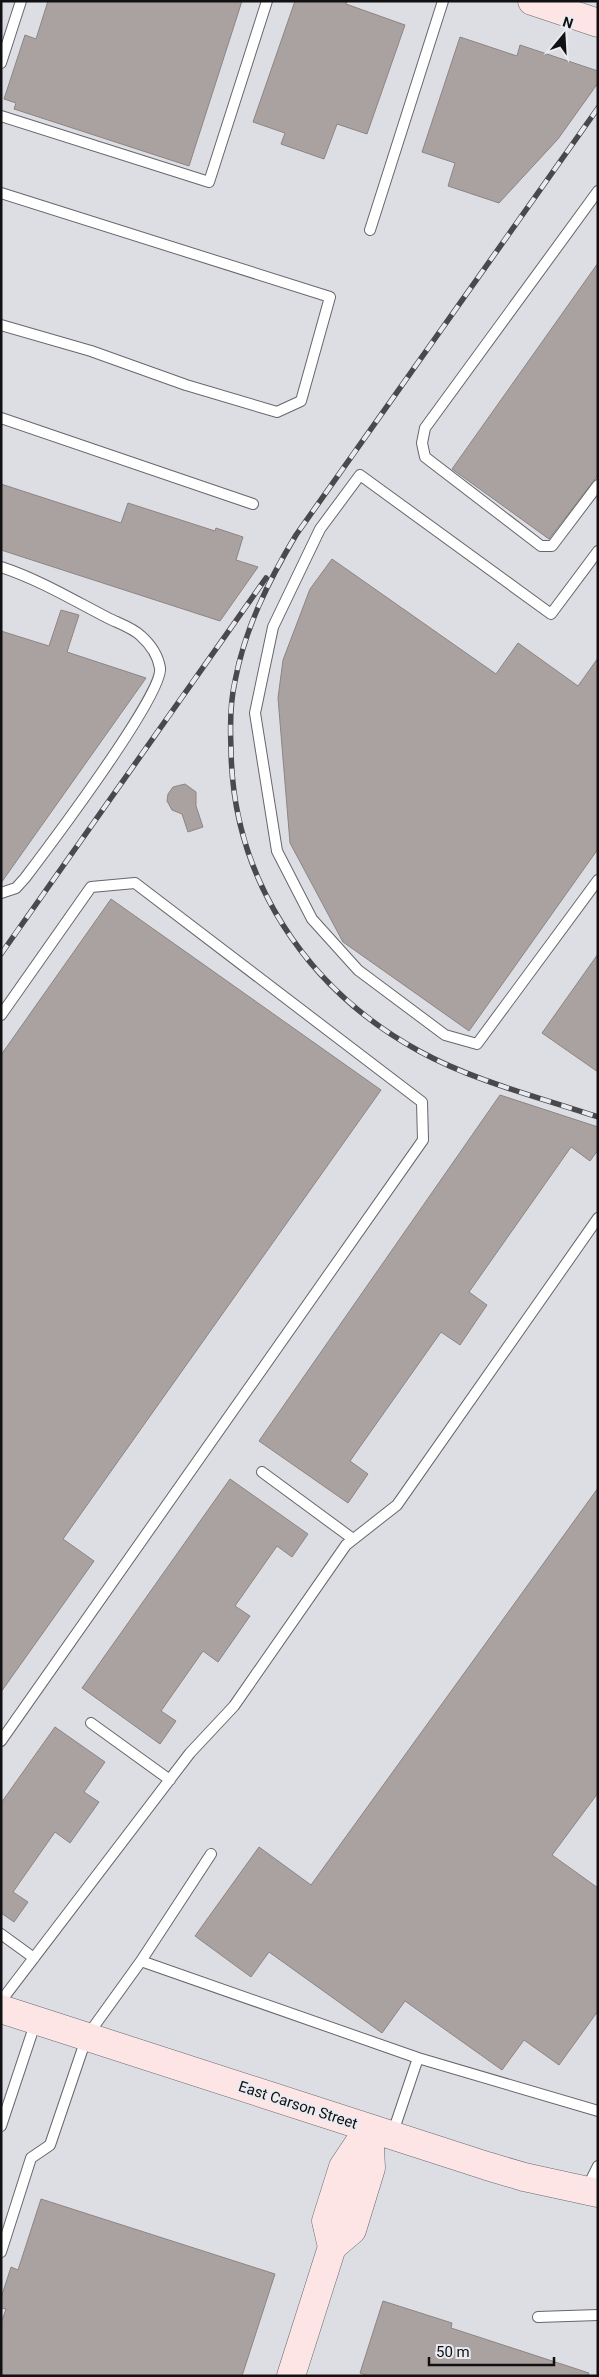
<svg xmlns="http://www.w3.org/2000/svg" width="599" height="2377" font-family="Roboto,sans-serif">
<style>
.building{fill:#a9a2a1;stroke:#8d8584}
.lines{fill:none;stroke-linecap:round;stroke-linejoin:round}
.lane-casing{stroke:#66676d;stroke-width:12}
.secondary-casing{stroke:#66676d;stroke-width:29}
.lane{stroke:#fff;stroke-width:10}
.secondary{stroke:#fde5e5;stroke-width:28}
.rail-casing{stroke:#49494c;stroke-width:5.5}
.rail{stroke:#eaebf1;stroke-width:4;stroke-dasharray:11;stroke-linecap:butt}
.labels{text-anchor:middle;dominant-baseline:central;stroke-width:4.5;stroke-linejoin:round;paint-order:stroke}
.street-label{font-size:15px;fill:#111113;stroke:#eaebf1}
</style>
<rect width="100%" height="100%" fill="#dddee4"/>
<path class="building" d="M 48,1 L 242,1 L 189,166 L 14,109 L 16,103 L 4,99 L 25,35 L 36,39 Z
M 295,1 L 347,1 L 346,4 L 405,25 L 367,134 L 337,124 L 324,159 L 281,144 L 285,133 L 253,122 Z
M 460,37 L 517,56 L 520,45 L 598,71 L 598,83 L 558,139 L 499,203 L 448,186 L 455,163 L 422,152 Z
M 598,263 L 598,475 L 549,539 L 452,469 Z
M 1,484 L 121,523 L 128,503 L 215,531 L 216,528 L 243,537 L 236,560 L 258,567 L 220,621 L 1,550 Z
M 332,559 L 496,674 L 518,643 L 578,686 L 598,658 L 598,849 L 469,1031 L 343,942 L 290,843 L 278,698 L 283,660 L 310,589 Z
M 61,610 L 79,615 L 67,652 L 146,678 L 1,883 L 1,631 L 49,646 Z
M 185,784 L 196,792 L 196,806 L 203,827 L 188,832 L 182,814 L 172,810 L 167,801 L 168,794 L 173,787 Z
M 111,899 L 381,1090 L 63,1539 L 94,1561 L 1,1692 L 1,1055 Z
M 598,954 L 598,1072 L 542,1033 Z
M 500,1095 L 598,1127 L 598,1150 L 590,1161 L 571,1147 L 469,1292 L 487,1305 L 460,1345 L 441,1332 L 350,1461 L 368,1474 L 348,1503 L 259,1441 Z
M 230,1479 L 308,1534 L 292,1557 L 277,1546 L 235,1606 L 250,1616 L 218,1662 L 203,1651 L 161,1711 L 176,1721 L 160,1744 L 82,1688 Z
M 598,1488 L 598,1793 L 552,1855 L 598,1888 L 598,2011 L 559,2065 L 524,2040 L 502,2070 L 405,2001 L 382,2033 L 269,1952 L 251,1977 L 195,1936 L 259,1847 L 311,1885 Z
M 55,1727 L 105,1762 L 84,1792 L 99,1802 L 70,1843 L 55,1832 L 13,1892 L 28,1902 L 14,1922 L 1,1913 L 1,1803 Z
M 41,2199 L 275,2274 L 242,2376 L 1,2376 L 1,2323 L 6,2309 L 1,2308 L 1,2298 L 11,2267 L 18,2270 Z
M 383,2301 L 452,2323 L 451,2328 L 589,2373 L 588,2376 L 368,2376 L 360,2373 Z"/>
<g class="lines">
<defs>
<path id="lane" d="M 1,63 L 21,1
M 1,116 L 209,182 L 267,1
M 598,191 L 425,428 L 422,443 L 425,457 L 541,546 L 552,546 L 598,485
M 1,193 L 330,297 L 301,401 L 277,412 L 186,385 L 91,351 L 1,325
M 370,230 L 443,1
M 1,418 L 253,504
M 598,551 L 551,614 L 360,475 L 320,529 L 273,627 L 255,713 L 277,851 L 312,919 L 358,970 L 445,1035 L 477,1044 L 598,880
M 1,567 C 38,579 73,600 108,618 C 118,623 133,628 141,636 C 150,644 158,656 160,668 C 164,694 47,849 25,878 L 16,888 L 1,893
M 1,1015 L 91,887 L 135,883 L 422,1102 L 423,1140 L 1,1741
M 262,1472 L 353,1539
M 91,1723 L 170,1780
M 211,1854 L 141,1961 L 418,2058 L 392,2135
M 1,1934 L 34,1958
M 1,2001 L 190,1753 L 234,1706 L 346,1545 L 397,1505 L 598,1218
M 418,2058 L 598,2111
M 1,2126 L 36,2021
M 586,2190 L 598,2166
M 1,2252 L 31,2158 L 50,2145 L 87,2036 L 141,1961
M 538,2317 L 598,2315"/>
<path id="secondary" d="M 532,1 L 598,23
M 1,2009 L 487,2166 L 524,2177 L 598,2193
M 332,2247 L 352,2230 L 371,2168 L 369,2128
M 291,2376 L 332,2247 L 326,2221 L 343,2167 L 369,2128"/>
</defs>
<use href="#lane" class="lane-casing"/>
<use href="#secondary" class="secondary-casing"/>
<use href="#lane" class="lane"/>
<use href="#secondary" class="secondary"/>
<defs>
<path id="rail" d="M 598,108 L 296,535 C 269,580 245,628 235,681 C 230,703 230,726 231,748 C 232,878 306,989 419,1051 C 474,1081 538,1097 598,1117
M 1,954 L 266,578"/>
</defs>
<use href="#rail" class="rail-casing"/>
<use href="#rail" class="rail"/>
</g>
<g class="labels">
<g class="street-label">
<text transform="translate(298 2105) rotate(18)">East Carson Street</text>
</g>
</g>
<rect width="599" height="2377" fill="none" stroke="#111113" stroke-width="5"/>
<g transform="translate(564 35) rotate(18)" stroke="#eaebf1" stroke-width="4" paint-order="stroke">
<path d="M0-4L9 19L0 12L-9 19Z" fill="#111113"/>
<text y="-8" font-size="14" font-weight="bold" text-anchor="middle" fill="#111113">N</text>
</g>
<path d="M429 2357v8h125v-8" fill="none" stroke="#111113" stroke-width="2.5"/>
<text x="436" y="2357" font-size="15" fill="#111113" stroke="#eaebf1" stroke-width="4" paint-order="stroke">50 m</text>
</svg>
